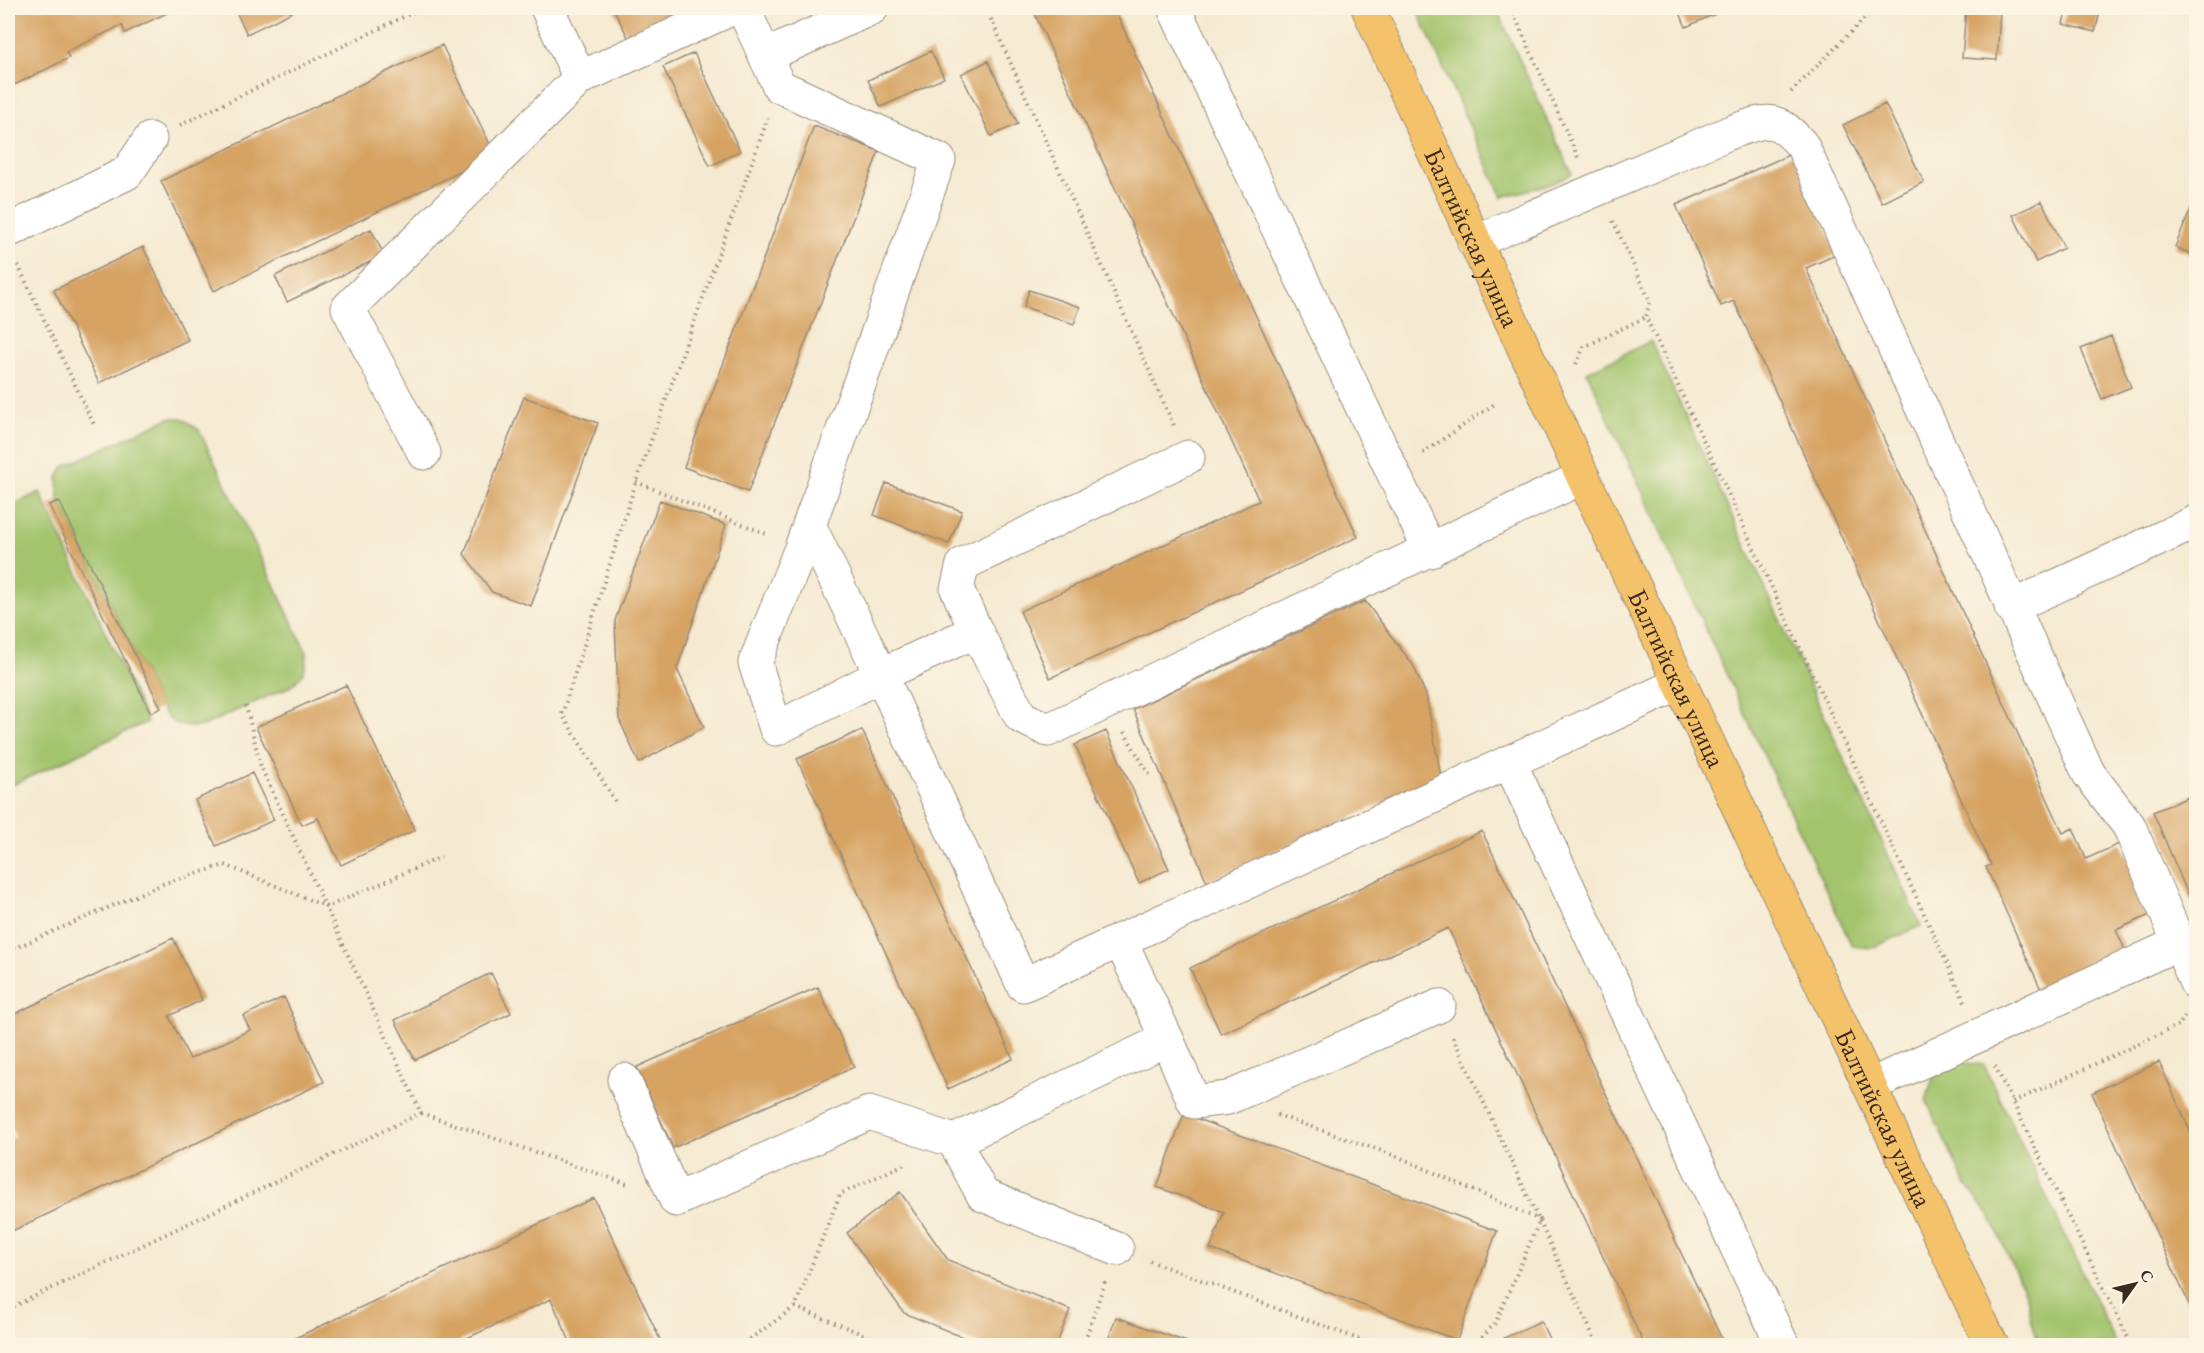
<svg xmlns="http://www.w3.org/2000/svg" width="2204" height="1353" font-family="'EB Garamond',serif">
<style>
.green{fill:#a3c46d;stroke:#6f7746;stroke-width:1.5}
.building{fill:#d6a362}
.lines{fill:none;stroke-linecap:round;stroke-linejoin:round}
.minor-casing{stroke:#988a78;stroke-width:35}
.major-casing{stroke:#988a78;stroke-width:35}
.path{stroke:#988a78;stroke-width:4;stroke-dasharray:1.5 4.5;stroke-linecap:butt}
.minor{stroke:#fff;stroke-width:33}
.major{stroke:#f4c26a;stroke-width:33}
.labels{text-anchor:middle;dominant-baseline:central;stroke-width:5;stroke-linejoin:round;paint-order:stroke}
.street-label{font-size:27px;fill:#3b2a1e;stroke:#fcf5e5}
</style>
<rect width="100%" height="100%" fill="#fcf5e5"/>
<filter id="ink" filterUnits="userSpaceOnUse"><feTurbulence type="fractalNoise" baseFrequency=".0167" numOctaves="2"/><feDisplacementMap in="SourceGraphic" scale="12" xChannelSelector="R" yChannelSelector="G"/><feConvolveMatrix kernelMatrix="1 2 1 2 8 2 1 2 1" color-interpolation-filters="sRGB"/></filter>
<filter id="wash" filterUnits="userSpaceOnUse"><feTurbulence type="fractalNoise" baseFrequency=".008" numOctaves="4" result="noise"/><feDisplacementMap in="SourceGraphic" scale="24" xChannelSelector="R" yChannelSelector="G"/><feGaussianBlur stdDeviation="1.35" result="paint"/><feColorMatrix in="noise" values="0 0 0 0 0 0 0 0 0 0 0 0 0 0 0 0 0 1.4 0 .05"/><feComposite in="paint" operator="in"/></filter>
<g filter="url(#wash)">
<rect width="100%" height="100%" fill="#f5ead1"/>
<path class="green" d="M 1416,8 L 1496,8 L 1572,174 L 1554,183 L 1502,197 Z
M 1651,341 L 1921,926 L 1872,948 L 1852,946 L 1587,372 Z
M 169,418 L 182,418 L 199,430 L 307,653 C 307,669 303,676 291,686 L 205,725 C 186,730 171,726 161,708 L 59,501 L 58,478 L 63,467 Z
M 40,492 L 147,722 L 8,787 L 8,507 Z
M 1959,1062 L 1984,1065 L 2117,1345 L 2041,1345 L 2033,1329 L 2028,1300 L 1990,1216 L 1965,1183 L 1926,1100 L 1934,1075 Z"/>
<g id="blocks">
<path class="building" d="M 19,8 L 177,8 L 125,33 L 122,25 L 66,52 L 69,58 L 8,88 L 8,13 Z
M 234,8 L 300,8 L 247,34 Z
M 613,8 L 686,8 L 688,11 L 629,39 Z
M 1032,8 L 1114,8 L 1358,537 L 1050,678 L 1020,611 L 1259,501 Z
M 1678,8 L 1728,8 L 1686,27 Z
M 2067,8 L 2101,8 L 2095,32 L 2063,24 Z
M 1966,9 L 2000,11 L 1997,60 L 1962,58 Z
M 442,45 L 495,155 L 214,291 L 161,181 Z
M 931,51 L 944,78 L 881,107 L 868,80 Z
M 694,53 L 740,151 L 710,166 L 663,67 Z
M 988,61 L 1018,124 L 991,136 L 961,74 Z
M 1885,104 L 1924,182 L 1882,203 L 1843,125 Z
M 814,126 L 879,151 L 748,492 L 684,467 Z
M 1793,153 L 1838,254 L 1806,268 L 2063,833 L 2073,828 L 2086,859 L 2121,843 L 2152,914 L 2116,930 L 2128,956 L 2043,994 L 1986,867 L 1991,865 L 1734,301 L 1721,306 L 1676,205 Z
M 2196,197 L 2196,256 L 2175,247 Z
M 2042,201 L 2064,248 L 2036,262 L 2013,215 Z
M 371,229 L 384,255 L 287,302 L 275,276 Z
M 143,247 L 188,340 L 99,383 L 54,290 Z
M 1029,290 L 1080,307 L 1074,324 L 1024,307 Z
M 2111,336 L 2131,387 L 2102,399 L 2081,349 Z
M 524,397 L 598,423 L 531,606 L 492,592 L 464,554 Z
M 886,483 L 962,511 L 949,544 L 874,515 Z
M 660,500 L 726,525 L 677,669 L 704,727 L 639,763 L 619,719 L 615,620 Z
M 59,501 L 161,708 L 151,713 L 49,505 Z
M 1365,601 L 1413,665 L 1426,695 L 1441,777 L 1207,882 L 1133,709 Z
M 346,685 L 415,830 L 341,865 L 318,818 L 302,825 L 256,727 Z
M 862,730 L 1013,1059 L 948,1089 L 797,759 Z
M 1106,731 L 1169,869 L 1139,883 L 1075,745 Z
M 252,773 L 274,820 L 216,846 L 195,800 Z
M 2196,794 L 2196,913 L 2153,812 Z
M 1482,831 L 1725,1346 L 1645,1346 L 1448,928 L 1221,1034 L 1190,968 Z
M 173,938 L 202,1000 L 169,1016 L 190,1059 L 250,1030 L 243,1016 L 284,997 L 324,1082 L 8,1233 L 8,1140 L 15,1137 L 8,1120 L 8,1017 Z
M 491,973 L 511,1013 L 415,1060 L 395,1020 Z
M 818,987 L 854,1067 L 673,1148 L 637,1067 Z
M 2159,1062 L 2196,1144 L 2196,1319 L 2092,1093 Z
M 1184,1114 L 1497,1231 L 1457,1340 L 1210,1249 L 1224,1212 L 1157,1187 Z
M 900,1192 L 948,1260 L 1070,1310 L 1056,1346 L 984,1346 L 904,1313 L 847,1233 Z
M 594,1198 L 663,1346 L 572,1346 L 551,1299 L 450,1346 L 278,1346 Z
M 1116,1317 L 1195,1345 L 1195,1346 L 1106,1346 Z
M 1541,1321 L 1552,1346 L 1508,1346 L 1504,1338 Z"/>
</g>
</g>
<g filter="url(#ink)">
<use href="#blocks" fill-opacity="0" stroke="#988a78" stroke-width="1.5"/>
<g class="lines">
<defs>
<path id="minor" d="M 547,8 L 580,78 L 733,8
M 743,8 L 779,86 L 939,160 L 801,548 L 755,663 L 776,729 L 881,675 L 1023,985 L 1681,683
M 1174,8 L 1430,551
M 765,56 L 872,8
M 8,231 L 127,173 L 150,139
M 1474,242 L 1731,132 C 1768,119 1775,115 1802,145 L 2089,774 L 2129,826 L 2196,983
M 424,453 L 348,308 L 580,78
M 809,525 L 881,675 L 976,631 L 957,589 L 963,564 L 1188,457
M 2011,607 L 2196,522
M 976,631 L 1021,717 L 1048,730 L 1583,477
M 1510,763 L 1783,1346
M 1167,1039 L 1194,1102 L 1228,1098 L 1439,1006
M 624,1080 L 676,1200 L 869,1113 L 954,1141 L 1167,1039 L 1120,940
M 1871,1085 L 2179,943
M 954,1141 L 983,1195 L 1117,1249"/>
<g id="major">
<path id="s1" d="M 1368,8 L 1583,477 L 1992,1346"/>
</g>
</defs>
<use href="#minor" class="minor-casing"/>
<use href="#major" class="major-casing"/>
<path class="path" d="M 986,8 L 1174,426
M 1511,8 L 1579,160
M 1791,92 L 1875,8
M 180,125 L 422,8
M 1613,221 L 1650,301 L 1646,317 L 1965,1002
M 18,265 L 95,427
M 1576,364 L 1584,347 L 1646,317
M 1423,453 L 1496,403
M 636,482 L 769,535
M 1124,732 L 1150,776
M 615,801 L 562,714 L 636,482 L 768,118
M 8,951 L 165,883 L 225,865 L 327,907 L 441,857
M 1453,1037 L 1598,1346
M 1995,1066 L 2132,1346
M 2013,1102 L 2179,1025 L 2185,1016
M 421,1113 L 631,1185
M 1277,1115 L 1399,1157 L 1540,1220 L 1496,1322 L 1475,1346
M 1150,1261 L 1377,1346
M 795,1307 L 892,1346
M 8,1309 L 421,1113 L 261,767 L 246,706
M 740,1346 L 795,1307 L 840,1194 L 907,1163
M 1083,1346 L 1105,1282"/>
<use href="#minor" class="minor"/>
<use href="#major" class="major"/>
</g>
</g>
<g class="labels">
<g class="street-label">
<text stroke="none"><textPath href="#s1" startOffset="252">Балтийская улица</textPath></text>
<text stroke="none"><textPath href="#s1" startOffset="738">Балтийская улица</textPath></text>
<text stroke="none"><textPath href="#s1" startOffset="1224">Балтийская улица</textPath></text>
</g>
</g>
<rect width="2204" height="1353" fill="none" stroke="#fcf5e5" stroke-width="30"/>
<g transform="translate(2135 1284) rotate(56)" stroke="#fcf5e5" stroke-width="4.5" paint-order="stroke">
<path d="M0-4.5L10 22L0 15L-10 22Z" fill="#3b2a1e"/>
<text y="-9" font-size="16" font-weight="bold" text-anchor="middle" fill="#3b2a1e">С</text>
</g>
</svg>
